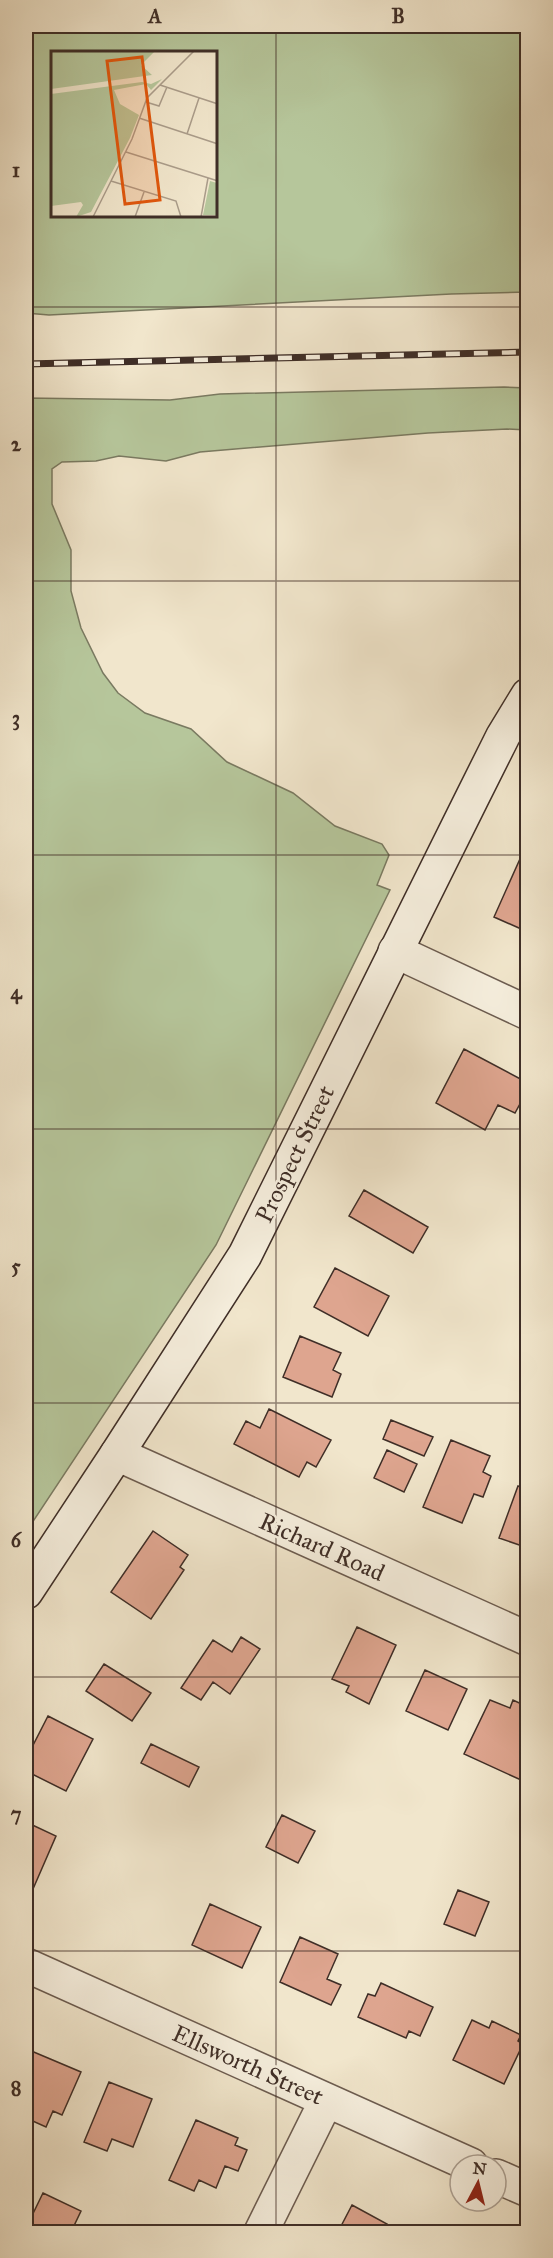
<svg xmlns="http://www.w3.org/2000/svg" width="553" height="2258" font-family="'IM FELL Great Primer',serif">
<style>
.green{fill:#b6c69b;stroke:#7a7a61;stroke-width:1.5;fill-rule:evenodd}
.building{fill:#dea58f;stroke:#3f2e27;stroke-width:1.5}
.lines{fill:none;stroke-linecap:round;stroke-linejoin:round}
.street-casing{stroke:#6c5c50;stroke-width:36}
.secondary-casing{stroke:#3f2e27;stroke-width:36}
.street{stroke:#f6efde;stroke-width:33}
.secondary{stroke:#f6efde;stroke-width:33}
.rail-casing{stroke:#3f2e27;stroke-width:7}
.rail{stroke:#f6efde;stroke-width:4.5;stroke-dasharray:14;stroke-linecap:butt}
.grid{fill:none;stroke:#3f2e27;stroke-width:1.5;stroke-opacity:0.55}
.labels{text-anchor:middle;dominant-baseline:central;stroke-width:5;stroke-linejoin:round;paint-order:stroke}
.street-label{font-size:24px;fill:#3f2e27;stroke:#f6efde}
.inset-road{fill:none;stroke:#aa9c8a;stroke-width:1.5}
.view{fill:#e0570d;fill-opacity:0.15;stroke:#e0570d;stroke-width:3}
.inset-edge{fill:none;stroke:#3f2e27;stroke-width:3}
.neatline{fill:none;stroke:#3f2e27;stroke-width:2}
.grid-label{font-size:20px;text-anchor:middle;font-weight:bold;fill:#3f2e27}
</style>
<rect width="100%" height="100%" fill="#f1e6cc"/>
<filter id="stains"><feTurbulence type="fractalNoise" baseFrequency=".00333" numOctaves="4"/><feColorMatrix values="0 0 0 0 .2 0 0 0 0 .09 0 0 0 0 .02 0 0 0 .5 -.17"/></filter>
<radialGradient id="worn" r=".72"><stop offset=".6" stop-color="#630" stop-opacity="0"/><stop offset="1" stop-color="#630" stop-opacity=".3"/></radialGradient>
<path class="green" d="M 26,26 L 527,26 L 528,121 L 526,128 L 528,139 L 527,292 L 451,294 L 49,315 L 26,313 ZM 52,52 L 216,52 L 216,216 L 52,216 Z
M 504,387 L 527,388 L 527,430 L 507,429 L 428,433 L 200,452 L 166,461 L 119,456 L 96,461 L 62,462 L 52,469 L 52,504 L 71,550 L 71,591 L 81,628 L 103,673 L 118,693 L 145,713 L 191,729 L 227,762 L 293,793 L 335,826 L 382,844 L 389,855 L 377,885 L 390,890 L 216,1245 L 26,1532 L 26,398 L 170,400 L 220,394 Z"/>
<path class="building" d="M 528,841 L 528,932 L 494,917 Z
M 464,1049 L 528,1083 L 528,1089 L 515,1113 L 498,1105 L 485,1130 L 436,1103 Z
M 364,1190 L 428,1227 L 413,1253 L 349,1216 Z
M 335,1268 L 389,1296 L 368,1336 L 314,1307 Z
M 300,1336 L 341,1353 L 333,1370 L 341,1374 L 332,1397 L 283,1377 Z
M 269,1409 L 331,1440 L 316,1467 L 307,1462 L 299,1477 L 234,1444 L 246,1421 L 260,1428 Z
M 391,1420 L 433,1437 L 424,1456 L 383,1439 Z
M 451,1440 L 490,1456 L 483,1472 L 491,1476 L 483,1497 L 474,1494 L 462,1523 L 423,1507 Z
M 387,1450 L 417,1464 L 404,1492 L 374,1478 Z
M 518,1486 L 528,1489 L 528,1548 L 499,1538 Z
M 153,1531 L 188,1555 L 180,1567 L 184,1570 L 151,1619 L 111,1592 Z
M 357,1627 L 396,1645 L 369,1704 L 346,1692 L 349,1686 L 332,1679 Z
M 241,1637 L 260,1649 L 230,1694 L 213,1682 L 201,1700 L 181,1688 L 213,1640 L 232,1652 Z
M 104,1664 L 151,1693 L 132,1721 L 86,1691 Z
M 425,1670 L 467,1689 L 448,1730 L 406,1711 Z
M 490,1700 L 510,1708 L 513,1700 L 528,1707 L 528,1765 L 521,1780 L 464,1754 Z
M 48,1716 L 93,1739 L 66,1791 L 26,1771 L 26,1759 Z
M 151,1744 L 199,1767 L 189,1787 L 141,1763 Z
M 282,1815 L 315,1831 L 298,1863 L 266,1847 Z
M 26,1822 L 56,1836 L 33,1889 L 26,1885 Z
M 458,1890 L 489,1902 L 475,1936 L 444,1924 Z
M 210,1904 L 261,1927 L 242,1968 L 192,1945 Z
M 300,1937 L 338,1954 L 327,1979 L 341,1985 L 331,2005 L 280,1982 Z
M 381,1983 L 433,2007 L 420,2036 L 409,2031 L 406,2038 L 358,2017 L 368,1994 L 375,1996 Z
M 472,2020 L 489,2028 L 492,2021 L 521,2035 L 518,2041 L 523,2044 L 504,2084 L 453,2060 Z
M 29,2050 L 81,2072 L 62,2115 L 53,2111 L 46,2127 L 26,2118 L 26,2058 Z
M 109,2082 L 152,2099 L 133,2147 L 112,2139 L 107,2151 L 84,2142 Z
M 196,2120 L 238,2138 L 235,2145 L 247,2150 L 238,2171 L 225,2166 L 216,2188 L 199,2180 L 194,2191 L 169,2180 Z
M 43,2193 L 81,2211 L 71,2232 L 36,2232 L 26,2228 Z
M 352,2205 L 387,2224 L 382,2232 L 338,2232 Z"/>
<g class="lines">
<defs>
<path id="street" d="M 395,951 L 528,1013
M 117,1454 L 528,1639
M 26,1965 L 471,2165
M 496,2176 L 528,2190
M 261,2232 L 326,2101"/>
<path id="secondary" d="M 26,1592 L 117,1454 L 245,1255 L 472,798 L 503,736 L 528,695"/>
</defs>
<use href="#street" class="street-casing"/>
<use href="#secondary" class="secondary-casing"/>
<use href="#street" class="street"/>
<use href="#secondary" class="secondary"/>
<defs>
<path id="rail" d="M 26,364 L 528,352"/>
</defs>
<use href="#rail" class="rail-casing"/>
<use href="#rail" class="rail"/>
</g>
<path class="grid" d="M 276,26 L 276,2232M 26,307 L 528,307M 26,581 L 528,581M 26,855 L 528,855M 26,1129 L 528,1129M 26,1403 L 528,1403M 26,1677 L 528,1677M 26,1951 L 528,1951"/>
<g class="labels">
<g class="street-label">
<text transform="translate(295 1154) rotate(-64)">Prospect Street</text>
<text transform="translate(322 1547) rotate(24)">Richard Road</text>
<text transform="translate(248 2065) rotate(24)">Ellsworth Street</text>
</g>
</g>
<g transform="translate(51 51)">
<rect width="166" height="166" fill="#f1e6cc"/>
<path d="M 0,0 L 104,0 L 90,14 L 101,24 L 0,38 ZM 111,28 L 100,39 L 95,33 L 63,39 L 69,53 L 88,64 L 79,87 L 40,161 L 25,166 L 32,154 L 30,151 L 0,155 L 0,43 L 91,31 L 100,33 ZM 159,130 L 166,132 L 166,164 L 152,164 Z" fill="#b6c69b"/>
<path class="inset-road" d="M 109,34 L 167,53M 95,51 L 108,55 L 116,36M 88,67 L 167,93M 136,83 L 148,47M 75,101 L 167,130M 60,130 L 125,150 L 130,166M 42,166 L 81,88 L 96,47 L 143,0M 84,166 L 93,141M 150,166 L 157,127"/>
<path class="view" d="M 91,6 L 109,149 L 74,153 L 56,10 Z"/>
<rect width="166" height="166" class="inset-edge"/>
</g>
<rect width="553" height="2258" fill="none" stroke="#f1e6cc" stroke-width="66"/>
<g transform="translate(478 2183) rotate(7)"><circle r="28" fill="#f6efde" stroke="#ada295" stroke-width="1.5"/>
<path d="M0-4.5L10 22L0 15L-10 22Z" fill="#8f2418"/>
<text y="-9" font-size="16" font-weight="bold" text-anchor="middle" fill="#3f2e27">N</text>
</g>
<rect x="33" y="33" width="487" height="2192" class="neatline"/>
<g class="grid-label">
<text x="155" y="23">A</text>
<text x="398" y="23">B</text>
<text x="16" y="177">1</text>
<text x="16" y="451">2</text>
<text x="16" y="725">3</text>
<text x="16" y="999">4</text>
<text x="16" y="1273">5</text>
<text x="16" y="1547">6</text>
<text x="16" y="1821">7</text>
<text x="16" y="2095">8</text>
</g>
<rect width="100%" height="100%" filter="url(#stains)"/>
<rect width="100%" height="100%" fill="url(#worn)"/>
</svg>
